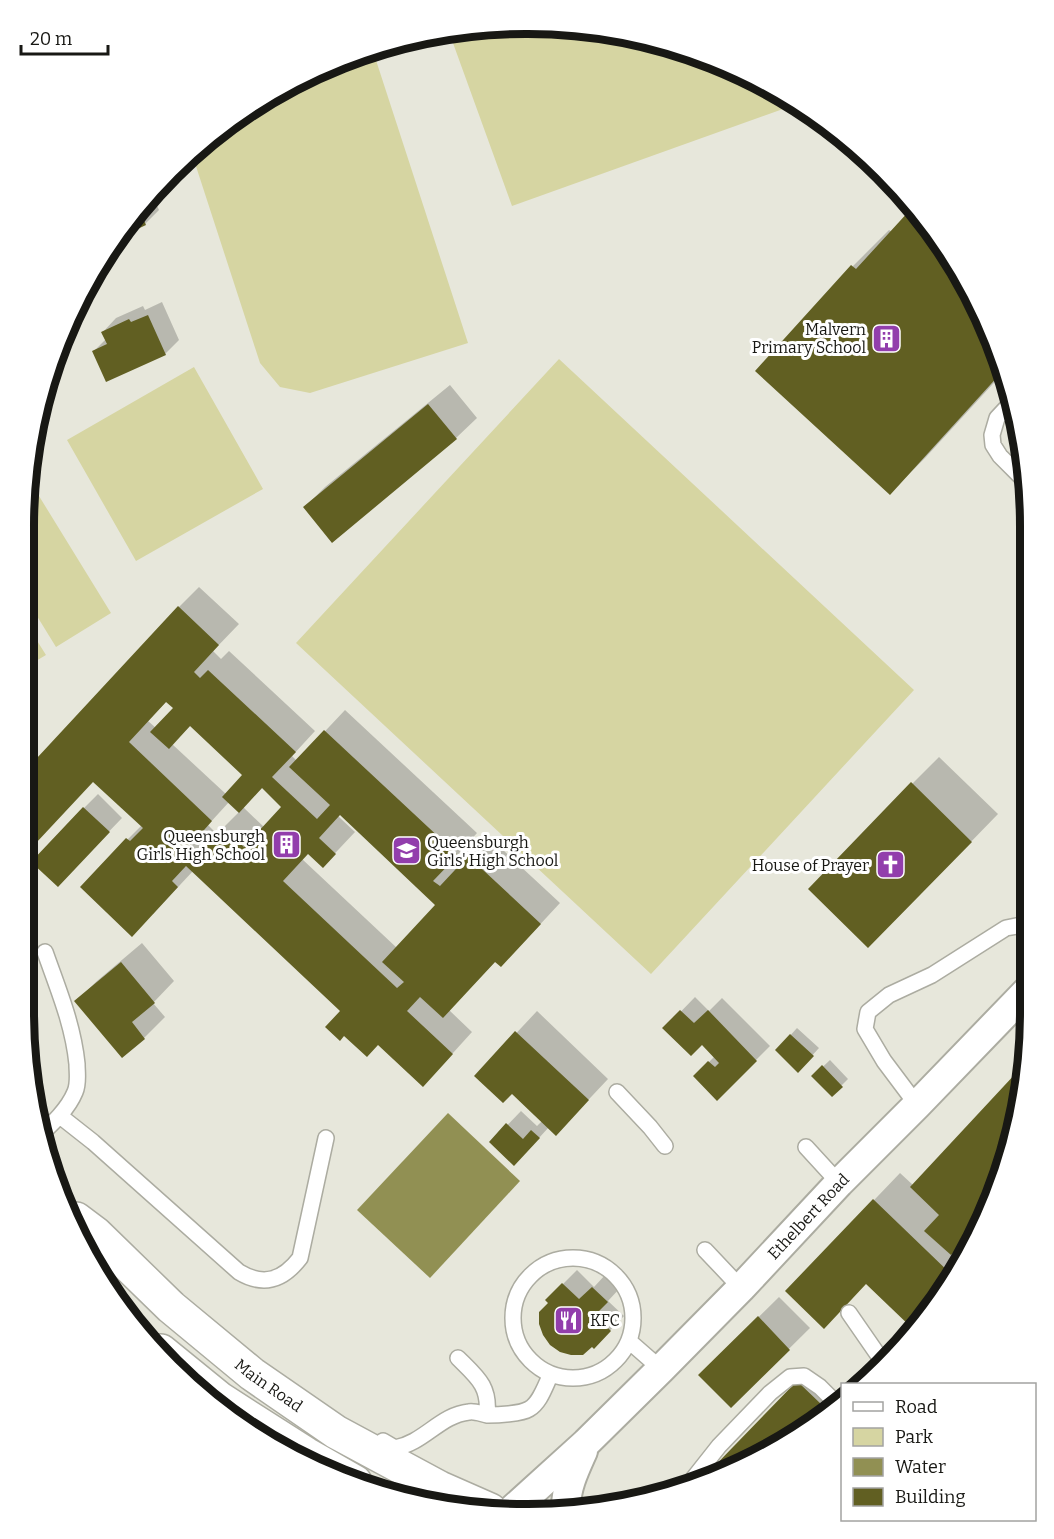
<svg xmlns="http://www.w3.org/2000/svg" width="1054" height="1539" font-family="Bitter,serif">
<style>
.green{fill:#d6d5a2}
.water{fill:#919053}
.shadow{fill:#0003;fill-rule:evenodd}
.building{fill:#615f22;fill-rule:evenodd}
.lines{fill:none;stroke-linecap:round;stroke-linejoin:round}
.service-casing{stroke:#acaca1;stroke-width:18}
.minor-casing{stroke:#acaca1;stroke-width:32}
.secondary-casing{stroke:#acaca1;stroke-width:36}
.service{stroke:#fff;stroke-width:15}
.minor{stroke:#fff;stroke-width:28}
.secondary{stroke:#fff;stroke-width:33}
.labels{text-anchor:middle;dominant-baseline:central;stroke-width:6;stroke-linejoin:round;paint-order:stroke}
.poi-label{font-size:16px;fill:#181814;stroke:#fff;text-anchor:end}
.street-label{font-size:16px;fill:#181814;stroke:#fff}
.rim{fill:none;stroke:#181814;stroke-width:8}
</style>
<rect width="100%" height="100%" fill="#e7e7db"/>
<path class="green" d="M 527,24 L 625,34 L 720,62 L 797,104 L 512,206 L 449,32 Z
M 373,51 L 468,343 L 310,393 L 280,387 L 260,363 L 192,154 L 248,109 L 335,62 Z
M 559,359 L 914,690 L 651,974 L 296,643 Z
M 194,367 L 263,489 L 136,561 L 67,440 Z
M 39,496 L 111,613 L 56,647 L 24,595 L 24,527 L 26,504 Z
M 24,620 L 46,655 L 24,668 Z"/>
<path class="water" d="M 448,1113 L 520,1181 L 430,1278 L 357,1210 Z"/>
<path class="shadow" d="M 153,197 L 159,210 L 145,224 L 128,231 Z
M 911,211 L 978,304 L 1002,374 L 926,457 L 890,493 L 853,266 L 889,230 L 892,232 Z
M 162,302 L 179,340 L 165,354 L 94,351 L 106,339 L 103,332 L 116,318 L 143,306 L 145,310 Z
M 450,385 L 477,418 L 456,438 L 332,540 L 305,507 L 325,487 Z
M 199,587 L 239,624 L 213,651 L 221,659 L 229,651 L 315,731 L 292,756 L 297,761 L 345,710 L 477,833 L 453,860 L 460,866 L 489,837 L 560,903 L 521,945 L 496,961 L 449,1010 L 472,1032 L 443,1064 L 379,1043 L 193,871 L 153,914 L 128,839 L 142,825 L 94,780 L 179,607 ZM 167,701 L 175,707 L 156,728 L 148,721 ZM 191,725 L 244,775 L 227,795 L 172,744 ZM 263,787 L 283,806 L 264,827 L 243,807 ZM 229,802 L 239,812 L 217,834 L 208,825 ZM 341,814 L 438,904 L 397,948 L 302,859 L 308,853 L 323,866 L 355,832 L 338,816 Z
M 939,757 L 998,814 L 895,920 L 912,784 Z
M 98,794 L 122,818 L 71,871 L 84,808 Z
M 142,943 L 174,981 L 153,1003 L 165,1017 L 144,1038 L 122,1056 L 76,1001 L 97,981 Z
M 695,997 L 709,1011 L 722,998 L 770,1046 L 717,1099 L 695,1076 L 715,1056 L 702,1043 L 665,1028 Z
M 537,1011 L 608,1079 L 576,1113 L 549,1127 L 528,1150 L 491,1142 L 521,1111 L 537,1126 L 542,1121 L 512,1092 L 476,1076 Z
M 797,1028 L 819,1048 L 798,1071 L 777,1050 Z
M 830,1060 L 848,1079 L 832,1095 L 813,1076 Z
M 1025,1067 L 1020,1110 L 992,1205 L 967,1237 L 972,1242 L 945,1292 L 867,1283 L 787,1291 L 900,1173 L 913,1185 Z
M 577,1270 L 594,1287 L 606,1274 L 620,1288 L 608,1301 L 624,1316 L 594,1347 L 547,1300 Z
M 779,1297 L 810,1328 L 731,1406 L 700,1375 Z
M 805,1375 L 828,1397 L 799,1428 L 750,1463 L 706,1478 Z"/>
<path class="building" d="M 910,210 L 978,304 L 1001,373 L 890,495 L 755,371 L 851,265 L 856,269 Z
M 141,214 L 146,225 L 127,234 L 132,226 Z
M 148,315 L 166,355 L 106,382 L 92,351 L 107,344 L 101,332 L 129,319 L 131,322 Z
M 428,404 L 457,439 L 332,543 L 303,507 Z
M 178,606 L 219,645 L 194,672 L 200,678 L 208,670 L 296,752 L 272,777 L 317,819 L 330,805 L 289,767 L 324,730 L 458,855 L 433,881 L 440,886 L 468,856 L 541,924 L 501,967 L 495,962 L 443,1018 L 420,997 L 407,1011 L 453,1054 L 423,1087 L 378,1045 L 367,1057 L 344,1036 L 340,1041 L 325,1027 L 340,1011 L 186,866 L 172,881 L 178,887 L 132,937 L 80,887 L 126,838 L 130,841 L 143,828 L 93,782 L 36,843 L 24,831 L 24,772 ZM 166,702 L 173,708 L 150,732 L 169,749 L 190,726 L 242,775 L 222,797 L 239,813 L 262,788 L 281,807 L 244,847 L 222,826 L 196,854 L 189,847 L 212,821 L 129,742 ZM 340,815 L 435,905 L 382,962 L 404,982 L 397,988 L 283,881 L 308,854 L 323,868 L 336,854 L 319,838 Z
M 911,782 L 972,842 L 868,948 L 808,889 Z
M 83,807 L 110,832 L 58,887 L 31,862 Z
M 121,962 L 155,1003 L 132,1022 L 145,1039 L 122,1058 L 74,1001 Z
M 680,1010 L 694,1023 L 708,1010 L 757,1061 L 717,1101 L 693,1076 L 708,1061 L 715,1067 L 719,1063 L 702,1045 L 691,1056 L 662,1028 Z
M 515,1031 L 589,1100 L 556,1136 L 512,1094 L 503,1103 L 474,1076 Z
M 790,1034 L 814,1056 L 798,1073 L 775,1050 Z
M 822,1065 L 843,1087 L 832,1097 L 811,1076 Z
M 1017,1072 L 1023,1078 L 1020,1110 L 992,1205 L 983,1222 L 951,1255 L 924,1231 L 939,1215 L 910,1187 Z
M 506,1123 L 523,1139 L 531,1130 L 540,1138 L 514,1166 L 489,1142 Z
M 873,1199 L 953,1276 L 945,1292 L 914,1330 L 866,1284 L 824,1329 L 785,1291 Z
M 562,1283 L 579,1299 L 592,1287 L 608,1302 L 595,1315 L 611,1331 L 594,1349 L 592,1347 L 583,1355 L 571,1355 L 560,1352 L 550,1345 L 543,1335 L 539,1324 L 539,1312 L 548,1303 L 545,1300 Z
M 758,1316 L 790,1350 L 731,1408 L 698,1375 Z
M 797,1381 L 822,1405 L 804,1424 L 750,1463 L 702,1479 Z"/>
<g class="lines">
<defs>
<path id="service" d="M 1011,403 L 997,418 L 992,435 L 993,445 L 1000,456 L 1026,482
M 617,1092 L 650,1127 L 665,1146
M 917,1105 L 884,1061 L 865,1029 L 868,1012 L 889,995 L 932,975 L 1006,928 L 1022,925 L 1030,928
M 60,1116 L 93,1142 L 239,1272 C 264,1287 283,1280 300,1258 L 326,1138
M 40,1135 C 53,1123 68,1109 75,1092 C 79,1083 77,1073 77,1064 C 73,1024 58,989 45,952
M 806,1147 L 839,1183
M 705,1250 L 741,1288
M513 1318a60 60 0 1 1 120 0a60 60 0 1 1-120 0Z
M 849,1313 L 885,1365
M 629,1341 L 661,1369
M 458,1358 C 477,1377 490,1386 487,1415
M 869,1377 L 883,1363
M 383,1441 L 395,1448 C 424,1443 440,1415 469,1412 C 475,1411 482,1414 488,1415 C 497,1415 521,1414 529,1409 C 540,1403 545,1386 551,1374
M 689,1484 L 719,1446 L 770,1393 L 790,1377 L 804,1376 L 820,1387 L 835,1402"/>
<g id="minor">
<path d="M 566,1507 C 566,1487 575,1469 583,1451"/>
<path id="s1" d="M 513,1509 L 586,1443 L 661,1369 L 741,1288 L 839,1183 L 917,1105 L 1030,988"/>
</g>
<g id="secondary">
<path id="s2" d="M 76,1219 L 96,1234 L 171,1307 L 252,1374 L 336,1432 L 440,1488 L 490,1510"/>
<path d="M 161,1351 L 220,1399 L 306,1454 L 355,1482"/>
</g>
</defs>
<use href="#service" class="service-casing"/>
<use href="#minor" class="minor-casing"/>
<use href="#secondary" class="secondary-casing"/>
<use href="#service" class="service"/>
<use href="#minor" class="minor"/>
<use href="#secondary" class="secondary"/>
</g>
<defs>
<symbol id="building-square" viewBox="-11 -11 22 22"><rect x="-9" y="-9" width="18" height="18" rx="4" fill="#923eac" stroke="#fff"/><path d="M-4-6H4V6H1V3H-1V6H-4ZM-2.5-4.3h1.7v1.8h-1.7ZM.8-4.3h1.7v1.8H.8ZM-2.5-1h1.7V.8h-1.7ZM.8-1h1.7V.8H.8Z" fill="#fff"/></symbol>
<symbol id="school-square" viewBox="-11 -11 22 22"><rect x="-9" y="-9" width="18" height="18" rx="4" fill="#923eac" stroke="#fff"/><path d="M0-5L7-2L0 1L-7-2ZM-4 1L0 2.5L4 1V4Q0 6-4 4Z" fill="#fff"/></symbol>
<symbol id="church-square" viewBox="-11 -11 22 22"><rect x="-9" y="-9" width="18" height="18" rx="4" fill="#923eac" stroke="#fff"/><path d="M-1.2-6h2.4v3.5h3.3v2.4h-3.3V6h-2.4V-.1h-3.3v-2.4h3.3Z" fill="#fff"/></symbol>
<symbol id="restaurant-square" viewBox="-11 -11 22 22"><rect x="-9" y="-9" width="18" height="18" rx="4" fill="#923eac" stroke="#fff"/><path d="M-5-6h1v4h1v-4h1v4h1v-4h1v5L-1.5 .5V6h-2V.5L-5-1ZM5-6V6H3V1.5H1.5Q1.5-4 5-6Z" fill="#fff"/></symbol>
</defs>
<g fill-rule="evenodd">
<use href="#building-square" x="870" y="322" width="33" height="33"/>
<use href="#building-square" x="270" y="828" width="33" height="33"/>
<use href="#school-square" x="390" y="834" width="33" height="33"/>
<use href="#church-square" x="874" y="848" width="33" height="33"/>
<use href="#restaurant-square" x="552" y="1304" width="33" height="33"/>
</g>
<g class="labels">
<g class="poi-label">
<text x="866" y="329">Malvern<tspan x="866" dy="18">Primary School</tspan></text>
<text x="265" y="836">Queensburgh<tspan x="265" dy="18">Girls High School</tspan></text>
<text x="427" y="842" text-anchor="start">Queensburgh<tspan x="427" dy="18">Girls' High School</tspan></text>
<text x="869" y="865">House of Prayer</text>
<text x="590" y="1320" text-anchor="start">KFC</text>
</g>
<g class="street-label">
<text stroke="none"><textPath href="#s1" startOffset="416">Ethelbert Road</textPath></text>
<text stroke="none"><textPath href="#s2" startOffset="255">Main Road</textPath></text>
</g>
</g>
<path d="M0 0H1054V1539H0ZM526 34H528A492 492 0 0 1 1020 526V1012A492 492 0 0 1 528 1504H526A492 492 0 0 1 34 1012V526A492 492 0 0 1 526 34Z" fill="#fff" fill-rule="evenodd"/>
<path class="rim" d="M526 34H528A492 492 0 0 1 1020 526V1012A492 492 0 0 1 528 1504H526A492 492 0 0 1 34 1012V526A492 492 0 0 1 526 34Z"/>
<rect x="841" y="1383" width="195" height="138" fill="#ffffff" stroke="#a3a3a1" stroke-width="1.5"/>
<rect x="853" y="1402" width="30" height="9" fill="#ffffff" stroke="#a3a3a1" stroke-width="1.5"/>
<text x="895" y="1413" font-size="18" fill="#181814">Road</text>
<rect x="853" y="1428" width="30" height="18" fill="#d6d5a2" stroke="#a3a3a1" stroke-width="1.5"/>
<text x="895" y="1443" font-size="18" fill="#181814">Park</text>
<rect x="853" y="1458" width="30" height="18" fill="#919053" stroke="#a3a3a1" stroke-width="1.5"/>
<text x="895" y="1473" font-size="18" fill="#181814">Water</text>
<rect x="853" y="1488" width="30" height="18" fill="#615f22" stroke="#a3a3a1" stroke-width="1.5"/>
<text x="895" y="1503" font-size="18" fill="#181814">Building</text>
<path d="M21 45v9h87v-9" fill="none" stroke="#181814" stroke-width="3"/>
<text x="30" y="45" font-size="18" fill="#181814" stroke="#ffffff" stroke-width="4.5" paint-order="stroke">20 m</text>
</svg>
